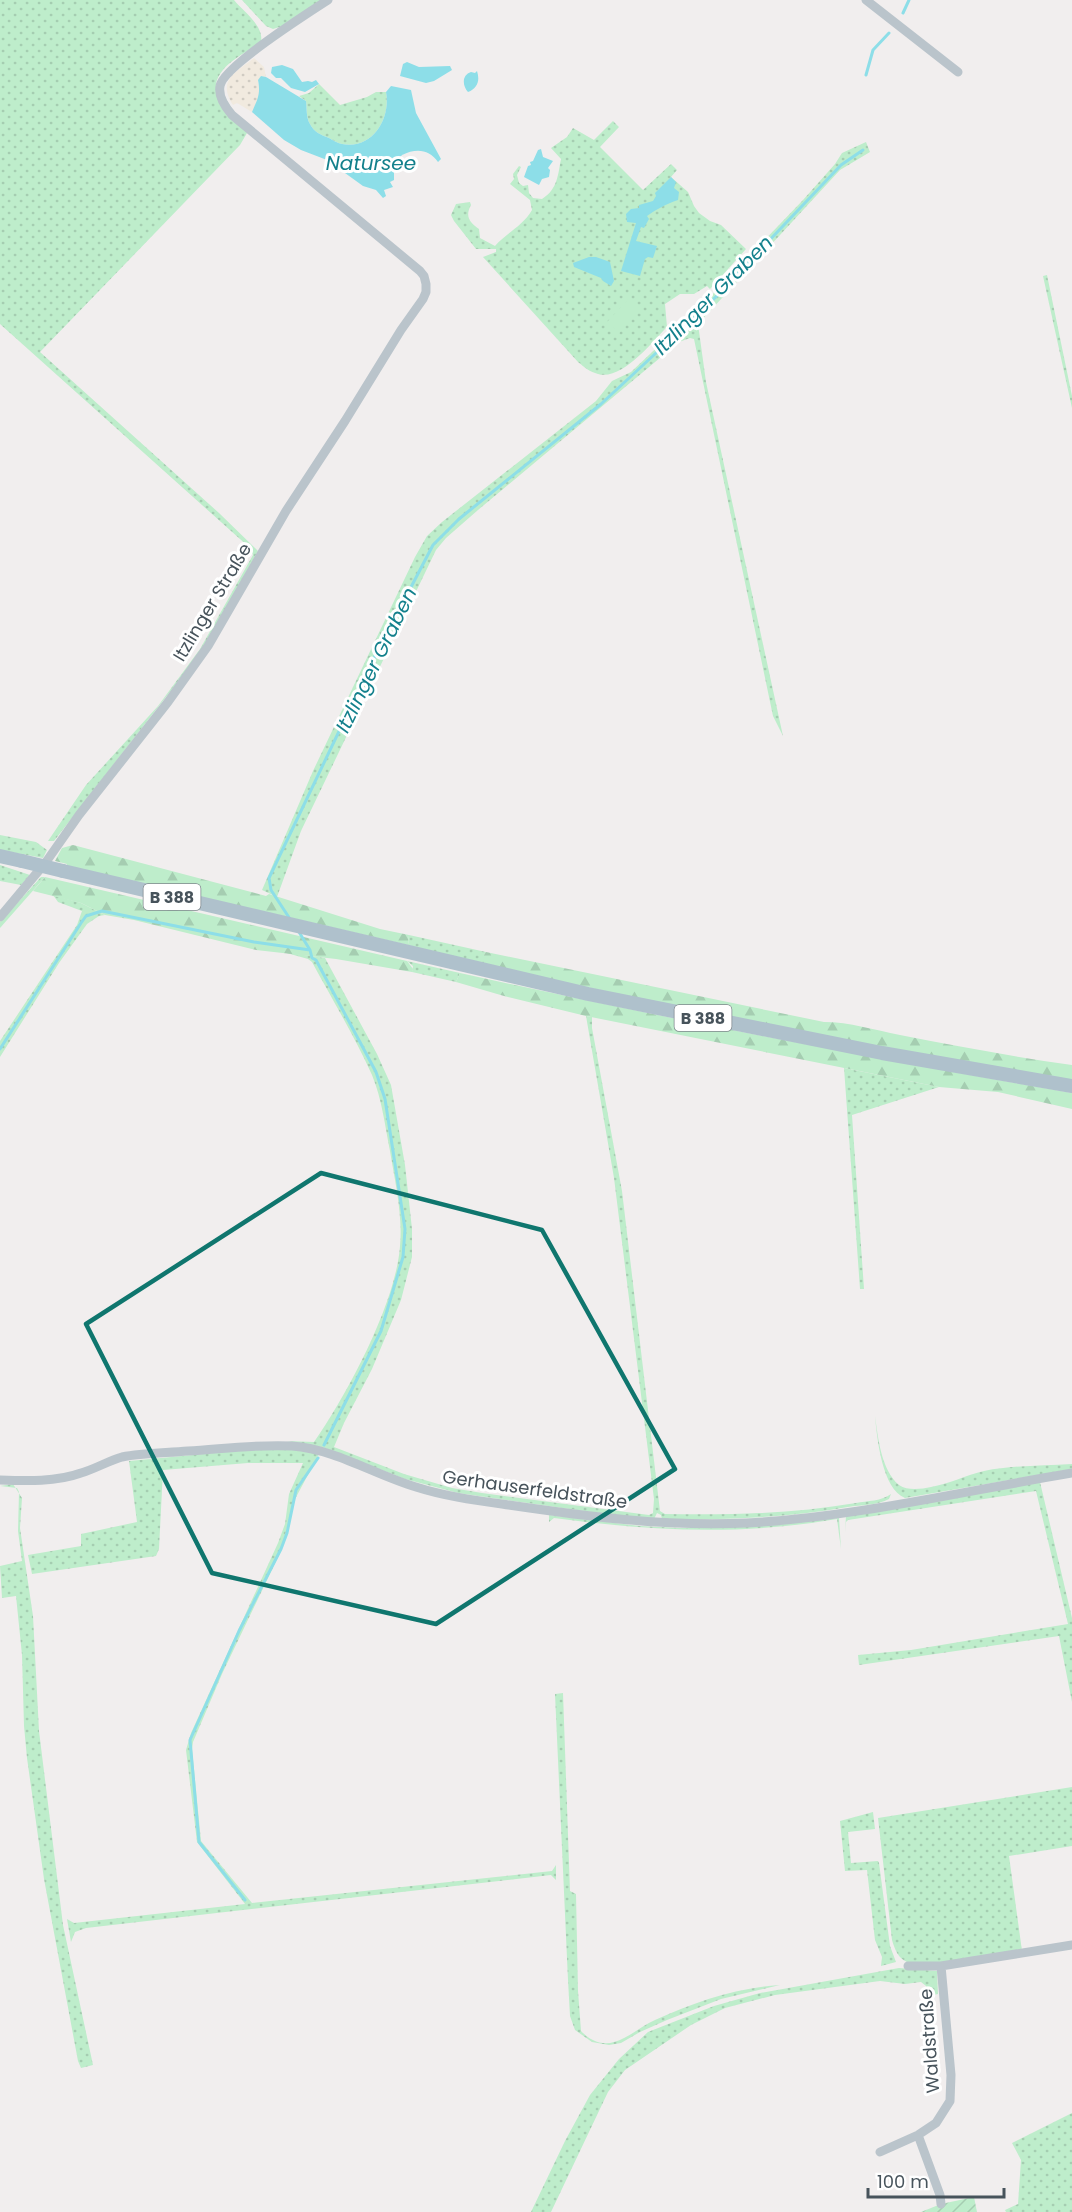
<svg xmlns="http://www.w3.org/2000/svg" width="1072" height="2212" font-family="Poppins,sans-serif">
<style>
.grass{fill:url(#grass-dots)}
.forest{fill:url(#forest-firs)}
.sand{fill:url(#sand-dots)}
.garden{fill:url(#garden-furrows)}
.pitch{fill:#beedcb}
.water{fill:#8ddee8}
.pier{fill:#f1eeee}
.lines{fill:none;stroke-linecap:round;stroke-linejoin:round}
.stream{stroke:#8ddee8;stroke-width:3}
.street{stroke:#bac4cb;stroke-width:9}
.primary{stroke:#afc1cc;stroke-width:14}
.primary-bridge{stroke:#afc1cc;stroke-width:14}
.marked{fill:none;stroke:#0f766e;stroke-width:4.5;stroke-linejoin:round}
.labels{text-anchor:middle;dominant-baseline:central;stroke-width:6;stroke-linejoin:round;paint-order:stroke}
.shield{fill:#fff;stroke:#7e878c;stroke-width:1.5}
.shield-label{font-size:16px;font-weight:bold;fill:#47535b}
.street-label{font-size:18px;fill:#47535b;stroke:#fff}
.water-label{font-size:20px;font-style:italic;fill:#13808c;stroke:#fff}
</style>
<defs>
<pattern id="grass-dots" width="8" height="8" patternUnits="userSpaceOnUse" patternTransform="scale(1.5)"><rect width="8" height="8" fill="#beedcb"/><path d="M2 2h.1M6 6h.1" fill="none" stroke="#a5cdb1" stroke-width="1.8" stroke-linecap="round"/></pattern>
<pattern id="forest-firs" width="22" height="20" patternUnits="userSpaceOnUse" patternTransform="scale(1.5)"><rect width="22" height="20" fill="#beedcb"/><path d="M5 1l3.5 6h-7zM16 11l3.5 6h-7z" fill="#a5cdb1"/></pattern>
<pattern id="sand-dots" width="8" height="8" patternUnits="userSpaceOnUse" patternTransform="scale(1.5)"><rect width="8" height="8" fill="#f1eadf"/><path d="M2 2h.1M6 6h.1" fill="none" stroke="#d0cbc2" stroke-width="1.8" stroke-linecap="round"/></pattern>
<pattern id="garden-furrows" width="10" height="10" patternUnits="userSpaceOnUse" patternTransform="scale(1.5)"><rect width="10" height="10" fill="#beedcb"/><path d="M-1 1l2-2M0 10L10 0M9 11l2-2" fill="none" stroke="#a5cdb1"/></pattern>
</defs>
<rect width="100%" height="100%" fill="#f1eeee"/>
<path class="grass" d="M 0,0 L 234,0 C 243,11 264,26 261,41 C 246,54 222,62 216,83 L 247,133 L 240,145 L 40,352 L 219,513 L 258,551 L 201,652 L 54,841 L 48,841 L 86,785 L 158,706 L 200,649 L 253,555 L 250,548 L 0,324 Z
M 242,0 L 321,0 L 283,26 L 273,29 L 266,26 Z
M 319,84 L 340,105 L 367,97 L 376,92 L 386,92 C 391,118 373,150 342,144 C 337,143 333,140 329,138 C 321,135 314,132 310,124 C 306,118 307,108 306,101 L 299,96 L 309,93 Z
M 613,121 L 619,127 L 600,147 L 643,190 L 671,164 L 677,170 L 671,177 L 688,192 L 694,206 L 699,213 L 710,221 L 721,225 L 746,249 L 710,289 L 707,286 L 694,294 L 680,294 L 665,304 L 667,327 C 652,342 622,381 598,374 C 590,372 584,367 578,362 L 483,257 L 496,252 L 496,249 L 476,249 L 454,221 L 451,215 L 456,204 L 470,202 L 471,205 C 465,216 469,222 479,229 L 480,238 L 495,246 C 506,233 523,226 532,210 L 530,200 L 510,184 L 514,179 L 513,174 L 519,166 L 521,167 L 517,175 L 519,183 L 523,186 L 528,185 L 529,193 L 533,198 L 542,199 C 558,189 558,174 561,159 L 551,148 L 567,137 L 573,128 L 594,140 Z
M 866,142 L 870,152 L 840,170 L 698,324 L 706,382 L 783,736 L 773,716 L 694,339 L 690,338 L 679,342 L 478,510 L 446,538 L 436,550 L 301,831 L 277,897 L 262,890 L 313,771 L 415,557 L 427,536 L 442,522 L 596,401 L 612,381 L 631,372 L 707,300 L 803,200 L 835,164 L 842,153 Z
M 1047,275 L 1072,396 L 1072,408 L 1043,276 Z
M 0,835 L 36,842 L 47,850 L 43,858 L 0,850 Z
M 0,865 L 30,875 L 21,885 L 0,881 Z
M 41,877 L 45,877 L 0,928 L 0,922 Z
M 53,895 L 81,903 L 105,915 L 99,916 L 87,924 L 59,963 L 0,1057 L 0,1041 L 77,925 L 82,911 L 58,902 Z
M 409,935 L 486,952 L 484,955 L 484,966 L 408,945 Z
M 283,952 L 325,958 L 377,1054 L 391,1085 L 405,1165 L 412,1229 L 412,1257 L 401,1300 L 372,1369 L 344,1423 L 334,1447 L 404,1474 L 452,1488 L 482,1493 L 649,1515 L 653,1513 L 654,1499 L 614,1178 L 586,1016 L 592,1017 L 592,1028 L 622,1191 L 660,1511 L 665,1514 C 729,1515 792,1514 856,1503 C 867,1501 882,1501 891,1494 L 889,1499 C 878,1505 861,1505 848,1507 C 786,1518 725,1520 662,1519 L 661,1515 L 657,1513 L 654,1519 L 591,1512 L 458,1493 L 405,1479 L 325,1448 L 287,1441 L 314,1442 C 347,1395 396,1303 400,1246 C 403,1215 395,1182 390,1151 C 385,1126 382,1099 372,1075 C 355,1037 332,999 312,962 L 308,959 Z
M 407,961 L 460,973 L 456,982 L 412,972 L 413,966 Z
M 844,1068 L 939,1087 L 852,1115 L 864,1289 L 860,1289 L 859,1275 Z
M 875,1416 C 878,1437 881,1470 899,1485 C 908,1491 921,1489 931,1487 C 949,1484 966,1475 984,1471 C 1013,1465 1043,1466 1072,1464 L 1072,1469 L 905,1498 C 882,1489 877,1438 875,1416 Z
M 291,1449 L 319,1454 L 294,1501 L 281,1551 L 222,1674 L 193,1742 L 192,1749 L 201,1841 L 252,1903 L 552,1871 L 556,1865 L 556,1880 L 551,1875 L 86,1928 L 75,1932 L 71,1942 L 67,1919 L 74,1923 L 245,1904 L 197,1842 L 186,1750 L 191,1733 L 278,1543 L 285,1524 L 289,1494 L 303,1463 L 248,1463 L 163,1470 L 159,1549 L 156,1556 L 32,1574 L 28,1555 L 81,1546 L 81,1534 L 137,1522 L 129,1461 L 245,1450 Z
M 1040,1482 L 1072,1618 L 1072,1702 L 1059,1636 L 859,1665 L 858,1655 L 911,1650 L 1068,1624 L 1036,1491 L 848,1520 L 846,1522 L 845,1533 L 846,1516 Z
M 13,1484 L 22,1498 L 20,1528 L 33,1616 L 39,1731 L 63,1925 L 93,2065 L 81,2068 L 78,2061 L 44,1879 L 27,1758 L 24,1726 L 22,1655 L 16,1596 L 2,1598 L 0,1566 L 22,1561 L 18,1531 L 19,1492 L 17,1488 L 0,1486 Z
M 549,1515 L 640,1526 L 680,1528 L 715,1528 L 839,1518 L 841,1549 L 837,1519 C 740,1536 651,1531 554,1518 L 549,1522 Z
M 563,1693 L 570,1891 L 576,1894 L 578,1991 L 581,2031 C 589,2040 602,2046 614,2042 C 629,2038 641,2026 655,2020 C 695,2002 736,1988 780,1985 L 721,1999 L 667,2020 L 640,2032 L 621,2043 L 609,2045 L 592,2042 L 575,2030 L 570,2016 L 568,1980 L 555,1694 Z
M 1072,1787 L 1072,1846 L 1009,1856 L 1022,1951 L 949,1963 L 907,1962 C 898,1958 895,1950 892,1940 L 878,1818 Z
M 873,1812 L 875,1829 L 848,1832 L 851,1863 L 878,1861 L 879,1863 L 890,1946 L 896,1962 L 881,1966 L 882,1957 L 875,1940 L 867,1870 L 845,1871 L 840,1821 Z
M 899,1968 L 937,1971 L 938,1994 L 925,1997 L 926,1986 L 921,1982 L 905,1984 L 880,1981 L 775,1995 L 725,2008 L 691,2025 L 625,2070 L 608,2092 L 551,2212 L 531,2212 L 565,2141 L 590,2095 L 619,2059 L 648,2032 L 714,2006 L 760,1993 Z
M 1072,2113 L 1072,2212 L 1006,2212 L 1005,2210 L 1018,2204 L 1021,2160 L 1012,2143 Z"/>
<path class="forest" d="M 73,845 L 266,896 L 269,894 L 380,929 L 409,935 L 408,945 L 67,866 L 67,864 L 55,861 L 62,848 Z
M 45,877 L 407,961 L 413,969 L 412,972 L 336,959 L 256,950 L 134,920 L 105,915 L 81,903 L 33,891 Z
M 486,952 L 824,1022 C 850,1022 874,1030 900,1035 C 957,1046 1014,1057 1072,1065 L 1072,1080 L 837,1039 L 484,966 L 484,955 Z
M 460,973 C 663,1018 867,1057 1072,1093 L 1072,1109 L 998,1092 L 939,1087 L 586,1016 L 504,996 L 456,982 Z"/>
<path class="sand" d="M 254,58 L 264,67 L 266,77 L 261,76 L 258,81 L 260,95 L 252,112 L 237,103 L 233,105 C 217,80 235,73 254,58 Z"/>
<path class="garden" d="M 974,2197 L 977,2212 L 921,2212 L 941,2204 Z"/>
<path class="pitch" d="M 628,299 L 640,310 L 619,333 L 607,322 Z"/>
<path class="water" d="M 407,62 L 419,67 L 450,66 L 452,70 L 434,81 L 426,83 L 400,76 L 403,64 Z
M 282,65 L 293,69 L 302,82 L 308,81 L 312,82 L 316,80 L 319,84 L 305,92 L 291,88 L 281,78 L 276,78 L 271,73 L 272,67 Z
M 477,71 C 480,80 478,88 468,92 C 462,85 462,75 471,72 L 475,73 Z
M 261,76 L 266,77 L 306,101 C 307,108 306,118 310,124 C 314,132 321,135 329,138 C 333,140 337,143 342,144 C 373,150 391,118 386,92 L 391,86 L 411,90 L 416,113 L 441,159 L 438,162 C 429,149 416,148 402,155 L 394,165 L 394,180 L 390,182 L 393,187 L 384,190 L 386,196 L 383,198 L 376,190 L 363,186 L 327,160 L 301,150 L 284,140 L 252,112 C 257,100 261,95 258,80 Z
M 541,149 L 543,157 L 553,161 L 548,168 L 550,170 L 549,177 L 542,179 L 539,185 L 524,177 L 528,166 L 531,165 L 530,162 L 533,161 L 538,150 Z
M 671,177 L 676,182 L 674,188 L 679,192 L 678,200 C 666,204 657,209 647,216 L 649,219 L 644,228 L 641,227 L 636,241 L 657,246 L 653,258 L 648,257 L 645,259 L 640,276 L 621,271 L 636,223 L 627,222 L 626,214 L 631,209 L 639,208 L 639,205 L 653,201 L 656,196 L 655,193 Z
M 589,257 L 596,257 L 610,262 L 614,281 L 611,286 L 603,281 L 601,278 L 574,267 L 573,263 Z"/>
<path class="pier" d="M366 164a7 7 0 1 1 14 0a7 7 0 1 1-14 0Z"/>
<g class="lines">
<path class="stream" d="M 903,13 L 909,0
M 866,75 L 873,50 L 889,33
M 290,919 L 271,890 L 269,878 L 374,658 L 433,545 L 459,519 L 601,404 L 709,304 L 841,165 L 863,150
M 310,950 L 312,958 L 316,960 L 376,1072 L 385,1099 L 405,1229 L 403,1257 L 381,1331 L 324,1445
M 0,1049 L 81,923 L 86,916 L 102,911 L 254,942 L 310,950 L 299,932
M 245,1900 L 199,1842 L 190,1740 L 239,1631 L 281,1549 L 287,1533 L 296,1490 L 318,1458"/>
<path class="street" d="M 866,0 L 958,72
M 0,917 L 46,862 L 79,815 L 168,702 L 208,646 L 286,511 L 345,421 L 401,330 L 423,299 L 426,292 L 426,284 L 424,276 L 420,271 L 232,115 C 225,107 218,97 220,86 C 223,67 308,13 328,0
M 0,1480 C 27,1481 56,1482 81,1473 C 95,1469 108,1461 122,1457 C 143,1453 166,1453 188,1451 C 222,1449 257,1444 292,1446 C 335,1449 375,1475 416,1487 C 444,1496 473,1500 502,1504 C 583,1516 665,1527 747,1523 C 856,1517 964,1491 1072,1473
M 908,1966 L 941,1966
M 918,2135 L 940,2195 L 941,2204
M 880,2152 L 918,2135 L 936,2123 L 950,2101 L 951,2075 L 941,1966 L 1072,1945"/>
<path class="primary" d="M 0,856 L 22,861
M 63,871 L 588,994 L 882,1053 L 1072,1086"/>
<path class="primary-bridge" d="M 22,861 L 63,871"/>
</g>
<path class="marked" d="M 321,1173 L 542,1230 L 675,1469 L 436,1624 L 212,1573 L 86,1324 Z"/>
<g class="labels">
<g class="shield">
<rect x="143.5" y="884" width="57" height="26" rx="4.5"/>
<rect x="674.5" y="1005" width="57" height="26" rx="4.5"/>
</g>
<g class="shield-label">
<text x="172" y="897">B 388</text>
<text x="703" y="1018">B 388</text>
</g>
<g class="street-label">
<text transform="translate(212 602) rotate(-59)">Itzlinger Straße</text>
<text transform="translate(535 1489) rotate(8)">Gerhauserfeldstraße</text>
<text transform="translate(929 2041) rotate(-94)">Waldstraße</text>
</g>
<g class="water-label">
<text x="371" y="163">Natursee</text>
<text transform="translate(713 295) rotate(-45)">Itzlinger Graben</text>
<text transform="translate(376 660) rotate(-64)">Itzlinger Graben</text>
</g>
</g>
<path d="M868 2188v9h136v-9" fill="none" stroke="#47535b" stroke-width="3"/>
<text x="877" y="2188" font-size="18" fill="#47535b" stroke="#ffffff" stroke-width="4.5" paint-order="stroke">100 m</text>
</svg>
